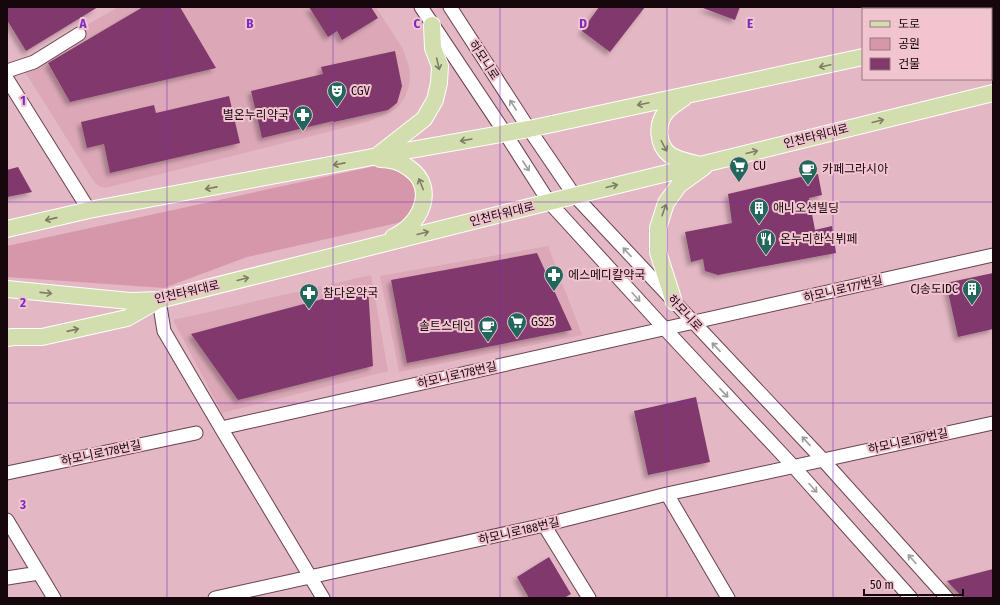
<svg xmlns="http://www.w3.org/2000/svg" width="1000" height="605" font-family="'Fira Sans Condensed','Noto Sans KR',sans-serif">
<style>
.built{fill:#dca8b7}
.green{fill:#d797aa}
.building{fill:#81396c;filter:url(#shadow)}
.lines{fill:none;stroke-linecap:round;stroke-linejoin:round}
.minor-casing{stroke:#68434e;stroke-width:15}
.major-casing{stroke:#fff;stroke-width:18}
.minor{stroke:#fff;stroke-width:13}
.major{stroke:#d3deaf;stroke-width:16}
.oneway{stroke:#7e7d65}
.oneway2{stroke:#a19c9d}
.grid{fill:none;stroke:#7b2cbf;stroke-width:1;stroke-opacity:0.55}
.labels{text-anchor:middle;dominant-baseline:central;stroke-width:4;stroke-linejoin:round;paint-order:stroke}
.street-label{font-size:12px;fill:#15070b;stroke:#f1c4d0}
.poi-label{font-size:12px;fill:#15070b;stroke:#f1c4d0;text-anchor:start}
.grid-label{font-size:13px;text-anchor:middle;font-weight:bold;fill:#7b2cbf;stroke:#f1c4d0;stroke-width:4;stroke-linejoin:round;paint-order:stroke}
</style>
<defs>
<filter id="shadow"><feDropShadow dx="-3.5" dy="3.5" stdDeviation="2" flood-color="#0004"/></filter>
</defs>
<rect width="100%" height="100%" fill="#e3b7c3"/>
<path class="built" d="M 118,7 L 376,7 L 403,49 L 409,67 L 410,78 L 408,89 L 404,99 L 398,107 L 391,112 L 367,122 L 105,188 L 99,186 L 94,182 L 20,64 Z
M 548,246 L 582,335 L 399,372 L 380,276 Z
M 371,275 L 388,371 L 222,413 L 173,320 Z"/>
<path class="green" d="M 380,165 L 404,171 L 418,190 L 418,202 L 406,220 L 397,223 L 247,257 L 164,288 L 7,277 L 7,246 Z"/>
<path class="building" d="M 7,7 L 98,7 L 26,51 L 7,20 Z
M 143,7 L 180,7 L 216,68 L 70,102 L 48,63 Z
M 309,7 L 371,7 L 378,18 L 342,40 L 337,31 L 328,37 Z
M 599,7 L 645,7 L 610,52 L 582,31 Z
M 703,7 L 740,7 L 735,20 L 703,8 Z
M 395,51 L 402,86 L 397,103 L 388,110 L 334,122 L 333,121 L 262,138 L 251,91 L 323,74 L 321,67 Z
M 229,96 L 240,143 L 110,173 L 104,144 L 87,148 L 81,122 L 154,105 L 156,113 Z
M 18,167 L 32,192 L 7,197 L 7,170 Z
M 818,174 L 822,195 L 809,198 L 815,230 L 832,226 L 836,253 L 718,275 L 705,271 L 703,259 L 691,262 L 685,232 L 732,223 L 728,194 L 805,176 L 805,177 Z
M 537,253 L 572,330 L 407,363 L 391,280 Z
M 993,273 L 993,329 L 958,337 L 946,283 Z
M 368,287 L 373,366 L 238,400 L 191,334 Z
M 696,397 L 710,462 L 648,475 L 634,411 Z
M 549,557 L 571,594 L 564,598 L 529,598 L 517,577 Z
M 993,569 L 993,598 L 963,598 L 947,581 Z"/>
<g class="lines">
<defs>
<path id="minor" d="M 421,7 L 505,133 L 549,202 L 665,329 L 793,466 L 911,598
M 450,7 L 529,129 L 574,195 L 823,460 L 947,598
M 7,71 L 34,62 L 79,34
M 7,79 L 89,210
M 159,300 L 164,331 L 221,428 L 323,598
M 221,428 L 993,255
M 7,473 L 196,433
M 667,494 L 728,598
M 7,520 L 54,598
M 544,525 L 589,598
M 7,578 L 39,573
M 215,598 L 544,525 L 667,494 L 993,423"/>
<path id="major" d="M 991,30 L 993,30
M 684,98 C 678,102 671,106 666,112 C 656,124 657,145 670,155 C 678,160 687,162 697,164
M 378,155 L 424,119 L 435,100 L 439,83 L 440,66 L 433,48 L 432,25
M 380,159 C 391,159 401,162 409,168 C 438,188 420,226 393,237
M 7,229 L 89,210 L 362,159 L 377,156 L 529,129 L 863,57
M 7,289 L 130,301 L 159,300 L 549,202 L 993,93
M 674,302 L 658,252 L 658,228 L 666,203 L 679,185 L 704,167
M 7,338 L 13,337 L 42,337 L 127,318 L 155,302"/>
</defs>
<use href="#minor" class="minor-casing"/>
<use href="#major" class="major-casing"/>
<use href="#minor" class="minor"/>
<use href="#major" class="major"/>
</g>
<defs><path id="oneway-shaft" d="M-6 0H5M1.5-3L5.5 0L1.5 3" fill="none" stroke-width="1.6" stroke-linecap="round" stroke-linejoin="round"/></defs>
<g class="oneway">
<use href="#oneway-shaft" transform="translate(438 64) rotate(77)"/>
<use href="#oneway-shaft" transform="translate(825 66) rotate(168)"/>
<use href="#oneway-shaft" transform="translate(643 104) rotate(168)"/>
<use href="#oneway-shaft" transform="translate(878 121) rotate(-14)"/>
<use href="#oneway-shaft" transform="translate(466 140) rotate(170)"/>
<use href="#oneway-shaft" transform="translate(664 146) rotate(62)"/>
<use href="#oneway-shaft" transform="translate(752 152) rotate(-14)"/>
<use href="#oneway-shaft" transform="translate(339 164) rotate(169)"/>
<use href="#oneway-shaft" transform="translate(421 184) rotate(-112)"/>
<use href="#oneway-shaft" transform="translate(612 186) rotate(-14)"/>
<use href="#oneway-shaft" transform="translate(211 188) rotate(169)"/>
<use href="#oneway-shaft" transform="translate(664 210) rotate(-71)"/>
<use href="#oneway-shaft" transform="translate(51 219) rotate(167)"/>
<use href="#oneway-shaft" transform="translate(423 233) rotate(-14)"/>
<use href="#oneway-shaft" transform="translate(243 279) rotate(-14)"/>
<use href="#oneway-shaft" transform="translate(46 293) rotate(6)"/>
<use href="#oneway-shaft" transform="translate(73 330) rotate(-13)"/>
</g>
<g class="oneway2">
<use href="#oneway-shaft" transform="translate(513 105) rotate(-123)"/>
<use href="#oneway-shaft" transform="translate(526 166) rotate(57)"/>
<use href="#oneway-shaft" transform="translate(627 252) rotate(-133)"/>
<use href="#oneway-shaft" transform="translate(636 297) rotate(48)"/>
<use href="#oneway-shaft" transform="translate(716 347) rotate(-133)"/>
<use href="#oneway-shaft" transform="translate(724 393) rotate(47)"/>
<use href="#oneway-shaft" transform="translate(806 441) rotate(-133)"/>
<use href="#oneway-shaft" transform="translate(813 488) rotate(48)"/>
<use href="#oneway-shaft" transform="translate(912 559) rotate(-132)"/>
</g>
<path class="grid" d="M 167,7 L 167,598M 333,7 L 333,598M 500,7 L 500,598M 667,7 L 667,598M 833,7 L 833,598M 7,202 L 993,202M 7,403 L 993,403"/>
<defs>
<symbol id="theatre-pin" viewBox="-11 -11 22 30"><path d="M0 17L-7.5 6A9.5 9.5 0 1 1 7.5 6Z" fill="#21675b" stroke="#f1c4d0"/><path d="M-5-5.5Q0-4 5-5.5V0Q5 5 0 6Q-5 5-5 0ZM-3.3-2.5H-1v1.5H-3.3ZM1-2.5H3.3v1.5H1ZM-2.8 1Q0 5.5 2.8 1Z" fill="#fff"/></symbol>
<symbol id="pharmacy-pin" viewBox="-11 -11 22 30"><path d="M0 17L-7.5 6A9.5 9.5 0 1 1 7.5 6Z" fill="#21675b" stroke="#f1c4d0"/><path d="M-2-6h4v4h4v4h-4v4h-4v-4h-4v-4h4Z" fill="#fff"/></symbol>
<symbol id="supermarket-pin" viewBox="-11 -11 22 30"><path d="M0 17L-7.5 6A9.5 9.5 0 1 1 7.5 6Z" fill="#21675b" stroke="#f1c4d0"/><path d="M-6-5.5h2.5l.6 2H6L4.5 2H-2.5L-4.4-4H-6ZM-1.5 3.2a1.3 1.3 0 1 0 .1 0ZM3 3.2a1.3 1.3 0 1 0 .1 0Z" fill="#fff"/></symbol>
<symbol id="cafe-pin" viewBox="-11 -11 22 30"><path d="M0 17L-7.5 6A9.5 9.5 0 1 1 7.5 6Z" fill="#21675b" stroke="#f1c4d0"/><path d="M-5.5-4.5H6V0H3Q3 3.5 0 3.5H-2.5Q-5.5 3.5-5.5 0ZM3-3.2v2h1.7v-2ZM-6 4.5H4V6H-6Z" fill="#fff"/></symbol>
<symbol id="building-pin" viewBox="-11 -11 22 30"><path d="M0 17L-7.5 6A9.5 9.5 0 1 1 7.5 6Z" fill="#21675b" stroke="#f1c4d0"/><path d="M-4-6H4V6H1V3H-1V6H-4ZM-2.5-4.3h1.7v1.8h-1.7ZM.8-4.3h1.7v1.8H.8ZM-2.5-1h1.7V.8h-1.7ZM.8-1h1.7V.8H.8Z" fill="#fff"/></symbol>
<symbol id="restaurant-pin" viewBox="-11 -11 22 30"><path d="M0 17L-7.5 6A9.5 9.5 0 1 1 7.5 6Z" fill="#21675b" stroke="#f1c4d0"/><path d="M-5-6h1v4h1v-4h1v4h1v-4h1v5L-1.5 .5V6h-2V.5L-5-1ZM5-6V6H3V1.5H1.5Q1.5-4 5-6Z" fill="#fff"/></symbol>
</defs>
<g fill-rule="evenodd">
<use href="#theatre-pin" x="326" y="80" width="22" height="30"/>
<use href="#pharmacy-pin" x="292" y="104" width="22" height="30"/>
<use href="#supermarket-pin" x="728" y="155" width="22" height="30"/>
<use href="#cafe-pin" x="797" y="158" width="22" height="30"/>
<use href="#building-pin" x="748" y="197" width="22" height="30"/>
<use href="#restaurant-pin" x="755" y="228" width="22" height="30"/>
<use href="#pharmacy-pin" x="543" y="264" width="22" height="30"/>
<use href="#building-pin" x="961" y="278" width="22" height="30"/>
<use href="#pharmacy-pin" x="298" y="282" width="22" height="30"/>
<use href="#supermarket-pin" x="506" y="311" width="22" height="30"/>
<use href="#cafe-pin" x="477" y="315" width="22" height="30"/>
</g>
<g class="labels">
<g class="street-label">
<text transform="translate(484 60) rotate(57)">하모니로</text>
<text transform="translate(816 136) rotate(-14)">인천타워대로</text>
<text transform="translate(502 214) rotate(-14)">인천타워대로</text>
<text transform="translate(843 289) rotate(-13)">하모니로177번길</text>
<text transform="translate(187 292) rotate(-13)">인천타워대로</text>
<text transform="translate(685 313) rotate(47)">하모니로</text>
<text transform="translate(457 375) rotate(-13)">하모니로178번길</text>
<text transform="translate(908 441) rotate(-12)">하모니로187번길</text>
<text transform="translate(101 453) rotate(-12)">하모니로178번길</text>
<text transform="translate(519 531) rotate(-13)">하모니로188번길</text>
</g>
<g class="poi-label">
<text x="351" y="91">CGV</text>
<text x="289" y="115" text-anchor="end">별온누리약국</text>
<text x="753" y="166">CU</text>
<text x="822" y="169">카페그라시아</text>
<text x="773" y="208">애니오션빌딩</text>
<text x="780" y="239">온누리한식뷔페</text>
<text x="568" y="275">에스메디칼약국</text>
<text x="958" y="289" text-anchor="end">CJ송도IDC</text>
<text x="323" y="293">참다온약국</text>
<text x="531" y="322">GS25</text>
<text x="474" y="326" text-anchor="end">솔트스테인</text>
</g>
</g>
<g class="grid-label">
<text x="83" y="28">A</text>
<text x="250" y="28">B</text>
<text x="417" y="28">C</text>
<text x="583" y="28">D</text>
<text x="750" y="28">E</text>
<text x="23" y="105">1</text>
<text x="23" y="307">2</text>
<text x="23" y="509">3</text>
</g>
<rect width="1000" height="605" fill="none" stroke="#15070b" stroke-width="16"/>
<rect x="862" y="8" width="130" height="72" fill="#f1c4d0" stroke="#997881"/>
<rect x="870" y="21" width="20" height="6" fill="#d3deaf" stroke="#997881"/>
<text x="898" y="28" font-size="12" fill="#15070b">도로</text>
<rect x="870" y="38" width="20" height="12" fill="#d797aa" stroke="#997881"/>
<text x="898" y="48" font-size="12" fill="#15070b">공원</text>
<rect x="870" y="58" width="20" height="12" fill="#81396c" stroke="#997881"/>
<text x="898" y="68" font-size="12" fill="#15070b">건물</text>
<path d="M864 589v6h99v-6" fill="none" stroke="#15070b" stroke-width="2"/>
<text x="870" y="589" font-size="12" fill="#15070b" stroke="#f1c4d0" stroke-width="3" paint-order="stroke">50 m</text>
</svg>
